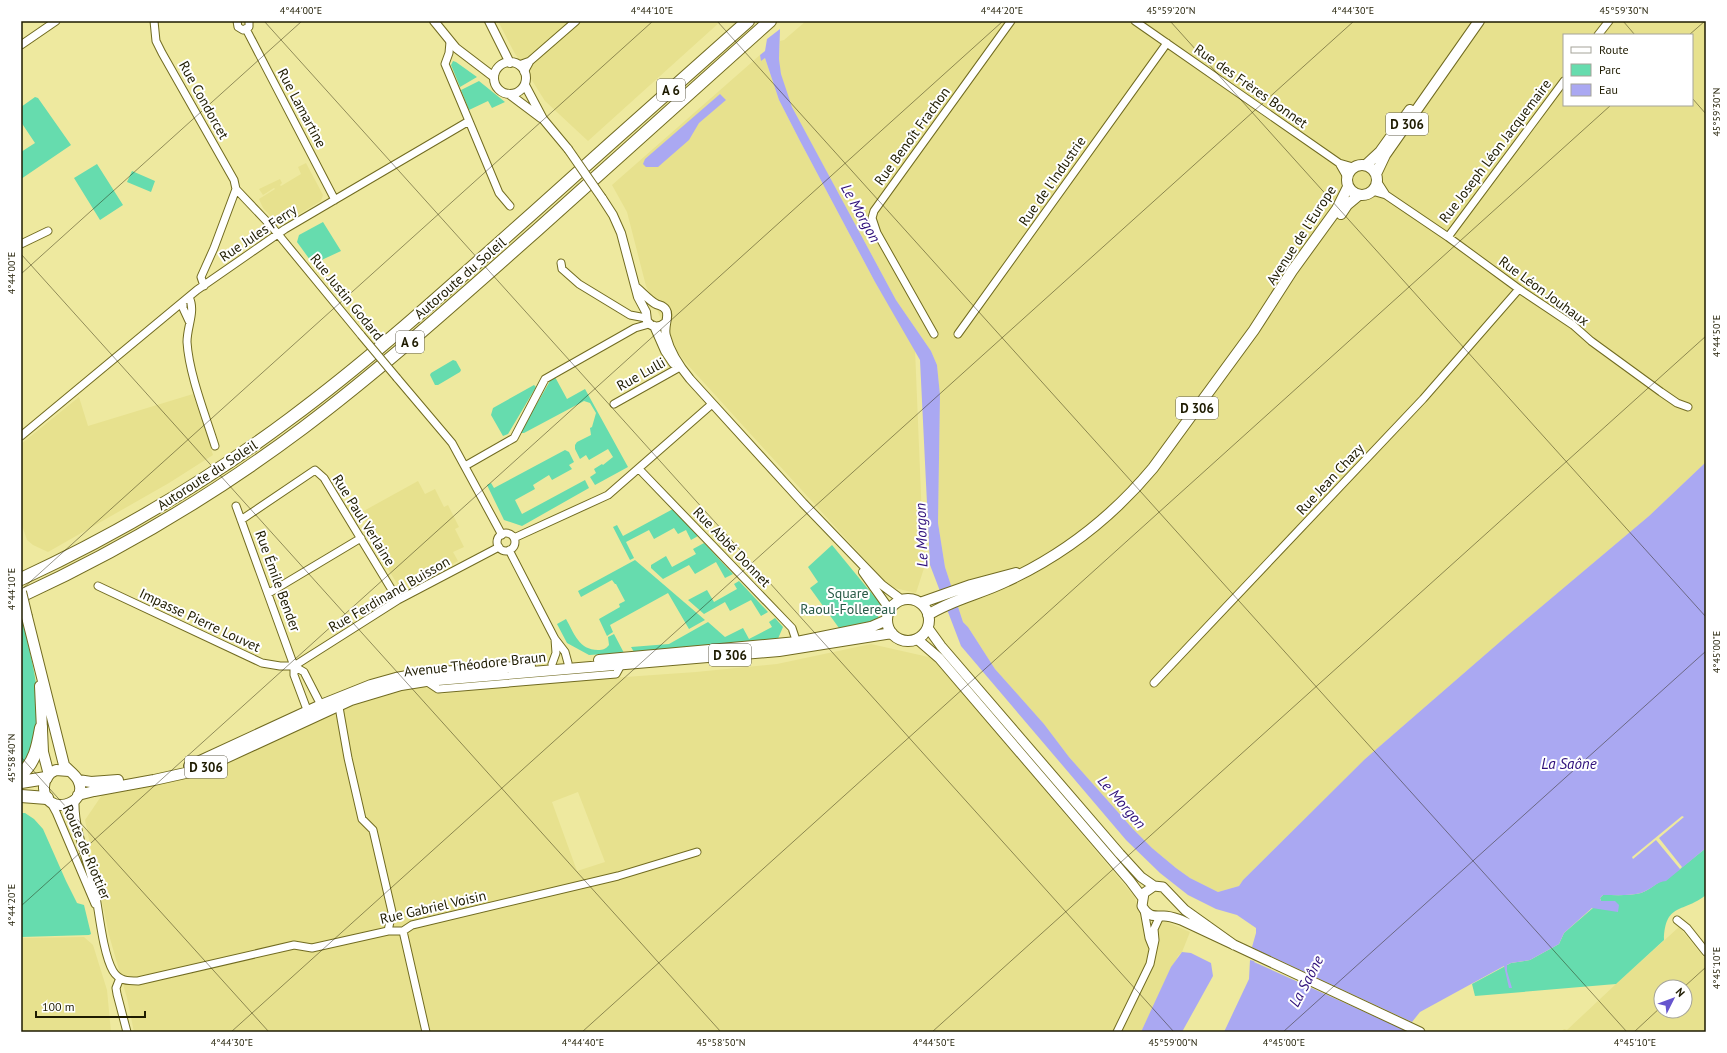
<svg xmlns="http://www.w3.org/2000/svg" width="1727" height="1053" font-family="'PT Sans',sans-serif">
<style>
.built{fill:#e7e18e;fill-rule:evenodd}
.green{fill:#66dcae}
.water{fill:#aaa8f2}
.pier{fill:#eee99f}
.lines{fill:none;stroke-linecap:round;stroke-linejoin:round}
.minor-casing{stroke:#716b21;stroke-width:9}
.tertiary-casing{stroke:#716b21;stroke-width:10}
.secondary-casing{stroke:#716b21;stroke-width:11}
.primary-casing{stroke:#716b21;stroke-width:12}
.motorway-casing{stroke:#716b21;stroke-width:14}
.minor{stroke:#fff;stroke-width:7}
.tertiary{stroke:#fff;stroke-width:8}
.secondary{stroke:#fff;stroke-width:9}
.primary{stroke:#fff;stroke-width:10}
.motorway{stroke:#fff;stroke-width:12}
.minor-bridge-casing{stroke:#716b21;stroke-width:9;stroke-linecap:butt}
.tertiary-bridge-casing{stroke:#716b21;stroke-width:10;stroke-linecap:butt}
.primary-bridge-casing{stroke:#716b21;stroke-width:12;stroke-linecap:butt}
.minor-bridge{stroke:#fff;stroke-width:7}
.tertiary-bridge{stroke:#fff;stroke-width:8}
.primary-bridge{stroke:#fff;stroke-width:10}
.ticks{fill:none;stroke:#1e1b00;stroke-width:1;stroke-opacity:0.45}
.labels{text-anchor:middle;dominant-baseline:central;stroke-width:4;stroke-linejoin:round;paint-order:stroke}
.shield{fill:#fff;stroke:#625f4c;stroke-width:1}
.shield-label{font-size:13px;font-weight:bold;fill:#1e1b00}
.street-label{font-size:14px;fill:#1e1b00;stroke:#fff}
.park-label{font-size:14px;fill:#295b47;stroke:#fff}
.water-label{font-size:15px;font-style:italic;fill:#2e0f7a;stroke:#fff}
.neatline{fill:none;stroke:#1e1b00;stroke-width:1.5}
.ticks-label{font-size:10px;text-anchor:middle;fill:#1e1b00}
</style>
<rect width="100%" height="100%" fill="#eee99f"/>
<path class="built" d="M 498,21 L 721,21 L 588,141 L 545,101 L 514,52 Z
M 806,21 L 1706,21 L 1706,462 L 1649,516 L 1509,634 L 1365,759 L 1243,880 L 1239,886 L 1218,892 L 1190,878 L 1176,868 L 1152,848 L 1133,829 L 1069,757 L 1044,724 L 995,669 L 968,627 L 963,622 L 945,567 L 938,523 L 940,395 L 937,365 L 931,351 L 896,300 L 796,115 L 788,98 L 781,75 L 779,59 L 780,41 L 784,40 ZM 1564,35 L 1692,35 L 1692,105 L 1564,105 Z
M 760,55 L 762,60 L 765,58 L 779,100 L 800,141 L 875,282 L 915,349 L 924,568 L 916,593 L 890,587 L 686,363 L 675,349 L 646,286 L 627,212 L 612,185 Z
M 306,163 L 323,195 L 321,201 L 284,223 L 276,222 L 263,208 L 259,199 L 275,189 L 274,188 L 263,195 L 259,189 L 280,179 L 282,183 L 280,185 L 281,186 L 301,174 L 298,167 Z
M 193,394 L 213,455 L 169,483 L 48,552 L 33,545 L 27,540 L 21,522 L 21,444 L 79,397 L 88,426 Z
M 418,481 L 425,494 L 435,489 L 444,507 L 448,505 L 459,527 L 455,529 L 464,547 L 453,552 L 458,561 L 409,588 L 398,585 L 386,566 L 388,564 L 387,553 L 385,554 L 382,544 L 374,540 L 374,534 L 360,513 Z
M 871,644 L 933,658 L 1134,896 L 1142,917 L 1149,922 L 1167,922 L 1190,932 L 1182,952 L 1178,956 L 1141,1032 L 134,1032 L 127,998 L 109,935 L 85,820 L 102,795 L 165,782 L 351,703 L 420,685 L 442,694 L 540,683 L 696,672 L 777,664 ZM 578,792 L 605,862 L 577,871 L 552,802 Z
M 1679,927 L 1706,960 L 1706,1032 L 1562,1031 L 1564,1029 L 1567,1030 L 1616,984 ZM 1661,987 L 1685,987 L 1685,1011 L 1661,1011 Z
M 84,937 L 93,945 L 107,990 L 111,1032 L 21,1032 L 21,938 Z"/>
<path class="green" d="M 453,61 L 456,62 L 477,77 L 460,87 L 451,65 Z
M 479,81 L 505,102 L 492,108 L 488,101 L 469,110 L 461,90 Z
M 35,97 L 38,98 L 71,145 L 21,179 L 21,152 L 35,143 L 21,122 L 21,107 Z
M 97,164 L 123,205 L 100,220 L 74,178 Z
M 132,171 L 155,181 L 151,192 L 127,182 Z
M 323,222 L 341,251 L 313,264 L 297,242 L 299,235 Z
M 453,360 L 456,361 L 461,370 L 460,372 L 438,385 L 435,385 L 430,375 L 431,373 Z
M 555,377 L 567,399 L 585,389 L 628,467 L 595,485 L 590,477 L 596,473 L 594,469 L 602,464 L 603,465 L 613,457 L 608,449 L 589,460 L 586,455 L 580,459 L 575,449 L 575,445 L 577,442 L 591,435 L 590,428 L 592,427 L 596,413 L 590,403 L 584,401 L 524,433 L 520,433 L 550,381 Z
M 534,385 L 536,387 L 508,434 L 503,436 L 491,415 L 493,408 Z
M 565,450 L 569,452 L 574,462 L 569,465 L 572,469 L 552,480 L 549,475 L 533,485 L 535,489 L 515,500 L 522,514 L 585,480 L 589,488 L 522,526 L 504,520 L 487,485 L 491,483 L 494,488 Z
M 673,509 L 698,536 L 691,540 L 686,530 L 678,534 L 674,528 L 654,539 L 649,530 L 626,542 L 634,558 L 630,560 L 613,527 L 617,525 L 623,536 Z
M 704,543 L 733,574 L 725,578 L 716,562 L 695,574 L 689,565 L 663,579 L 651,568 L 651,565 L 666,556 L 672,567 L 696,554 L 693,549 Z
M 832,545 L 882,606 L 877,620 L 839,628 L 810,588 L 818,582 L 808,567 Z
M 635,560 L 705,620 L 689,629 L 668,593 L 610,625 L 613,632 L 607,636 L 599,619 L 620,607 L 619,604 L 625,601 L 616,584 L 615,584 L 612,580 L 581,597 L 578,591 Z
M 739,581 L 768,612 L 761,616 L 751,600 L 730,611 L 725,602 L 704,614 L 688,600 L 707,590 L 714,602 L 737,589 L 734,584 Z
M 21,614 C 30,655 44,697 36,739 C 34,749 26,760 21,769 Z
M 775,618 L 783,627 L 777,641 L 634,652 L 631,647 L 669,644 L 708,622 L 725,637 L 743,628 L 749,639 L 772,627 L 769,622 Z
M 566,619 C 574,633 579,650 598,650 C 603,650 606,649 609,645 L 608,637 L 614,634 L 624,653 L 589,655 L 567,643 L 557,624 Z
M 21,813 L 25,813 L 34,819 L 43,829 L 66,881 L 77,903 L 84,905 L 91,934 L 89,935 L 21,937 Z
M 1706,848 L 1706,895 C 1684,913 1665,902 1664,940 L 1616,984 L 1475,996 L 1472,984 L 1511,963 L 1530,960 L 1559,944 L 1564,933 L 1601,901 L 1600,898 L 1603,895 C 1615,895 1630,896 1641,893 C 1651,890 1657,881 1666,880 Z"/>
<path class="water" d="M 780,29 L 779,59 L 781,74 L 792,107 L 896,300 L 931,351 L 937,365 L 940,395 L 938,523 L 945,567 L 963,622 L 968,627 L 995,669 L 1044,724 L 1069,757 L 1133,829 L 1152,848 L 1176,868 L 1190,878 L 1218,892 L 1239,886 L 1243,880 L 1365,759 L 1509,634 L 1649,516 L 1706,462 L 1706,848 L 1666,881 C 1657,881 1651,890 1641,893 C 1630,896 1615,895 1603,895 L 1600,898 L 1601,901 L 1615,901 L 1619,905 L 1618,912 L 1592,908 L 1564,933 L 1559,944 L 1530,960 L 1511,963 L 1507,965 L 1507,971 L 1512,988 L 1509,988 L 1504,966 L 1420,1012 L 1404,1032 L 1224,1032 L 1249,979 L 1250,960 L 1254,961 L 1259,951 L 1252,947 L 1256,933 L 1256,928 L 1237,915 L 1216,909 L 1188,895 L 1160,873 L 1126,840 L 961,646 L 930,565 L 920,360 L 875,282 L 800,141 L 779,100 L 765,58 L 761,61 L 760,55 L 765,51 L 767,39 Z
M 720,94 L 726,100 L 699,123 L 689,140 L 658,167 L 646,167 L 643,164 L 645,159 Z
M 1182,952 L 1191,953 L 1211,963 L 1213,976 L 1182,1032 L 1141,1032 L 1171,967 Z"/>
<path class="pier" d="M 1682,816 L 1684,817 L 1659,838 L 1682,867 L 1680,869 L 1656,840 L 1633,859 L 1632,857 Z
M 1259,951 L 1414,1023 L 1407,1031 L 1254,962 Z"/>
<g class="lines">
<defs>
<path id="minor" d="M 154,21 L 156,41 L 162,53 L 234,180 L 236,189 L 273,228 L 361,335
M 237,21 L 238,27 L 243,30 L 249,27 L 249,21
M 1135,21 L 1339,163 L 1347,177
M 246,29 L 335,200
M 1598,35 L 1609,21
M 21,45 L 56,21
M 519,65 L 530,61
M 524,72 L 530,61 L 576,21
M 469,121 L 499,193 L 510,206
M 1339,163 L 1353,167
M 1377,181 L 1386,195
M 1372,191 L 1386,195 L 1448,237 L 1519,289 L 1573,325 L 1591,341 L 1661,392 L 1677,403 L 1688,407
M 1448,237 L 1564,81
M 21,244 L 48,231
M 561,263 L 562,269 L 579,284 L 630,315 L 646,318
M 204,286 L 201,277 L 214,248 L 236,189
M 189,297 C 196,311 187,326 187,342 C 189,374 205,414 215,446
M 183,302 L 183,308 L 189,321
M 934,334 L 877,233 L 872,218 L 874,211 L 1011,21
M 958,334 L 1167,43
M 397,378 L 452,443 L 502,535
M 614,404 L 680,367
M 21,436 L 197,290 L 285,229 L 469,121 L 445,64 L 449,53 L 450,42
M 465,466 L 514,438 L 545,379 L 635,328 L 649,324
M 639,469 L 792,628 L 798,646
M 236,506 L 294,666 L 294,675 L 309,715
M 241,520 L 315,470 L 324,478 L 398,600
M497 542a9 9 0 1 1 18 0a9 9 0 1 1-18 0Z
M 514,538 L 608,495 L 712,404
M 509,550 L 555,639 L 565,652 L 568,663
M 98,586 L 262,663 L 280,666 L 294,666
M 269,593 L 361,538
M 552,664 L 556,653 L 555,639
M 294,666 L 398,600 L 499,547
M 294,666 L 304,672 L 323,709
M 426,681 L 438,689 L 616,674 L 621,665
M 1154,683 L 1423,399 L 1519,289
M 339,707 L 348,758 L 362,819 L 373,830 L 392,912 L 388,931
M 50,801 L 56,812 L 95,904
M 75,801 C 74,830 88,862 95,891 C 99,912 103,954 113,971 C 119,981 128,981 138,981 L 294,945 L 312,948 L 388,931 L 403,931 L 412,925 L 618,876 L 697,852
M 1144,910 L 1149,938 L 1153,948
M 1677,920 L 1687,928 L 1706,952
M 403,931 L 426,1032
M 120,978 L 116,988 L 117,994 L 127,1032
M 1117,1032 L 1150,964 L 1155,940 L 1154,929 L 1160,916"/>
<path id="tertiary" d="M 434,21 L 456,48 L 494,77
M 489,21 L 510,63
M494 78a16 16 0 1 1 32 0a16 16 0 1 1-32 0Z
M 525,85 L 543,119 L 568,149
M 509,94 L 541,118
M 602,198 L 613,215 L 621,233 L 638,297 L 646,312 L 647,321 C 652,328 659,328 665,323
M 637,288 C 643,293 649,300 656,304 C 660,306 663,305 666,310 C 670,316 663,327 666,336 C 670,352 680,367 690,379 L 803,503 L 882,585 L 902,600
M 654,326 L 665,351 L 673,363
M 863,572 L 890,610"/>
<path id="secondary" d="M 928,628 L 941,646 L 1120,854 L 1141,877 L 1154,886
M 917,639 L 939,658 L 1130,881 L 1142,897
M 1234,945 L 1185,910 L 1163,887 L 1154,886 L 1144,893 L 1142,906 C 1148,917 1154,916 1164,916 C 1170,916 1175,918 1181,920 L 1420,1032"/>
<path id="primary" d="M1347 180a15 15 0 1 1 30 0a15 15 0 1 1-30 0Z
M 1366,165 L 1380,152 L 1410,110
M 1376,174 L 1385,155 L 1479,21
M 1341,214 L 1347,205 L 1359,195
M887 620a21 21 0 1 1 42 0a21 21 0 1 1-42 0Z
M 920,603 L 971,585 L 1016,573
M 928,615 C 953,599 981,594 1007,581 C 1063,555 1113,516 1153,468 L 1254,330 L 1292,271 L 1337,209 L 1348,187
M 27,617 L 64,765 C 68,770 75,774 78,780 C 91,806 43,817 44,787 C 44,779 49,773 56,770 L 69,771
M 599,660 L 797,642 L 871,627 L 887,620
M 40,686 L 43,752 L 49,775
M 189,766 L 321,705 L 371,685 L 396,678 L 425,673 L 530,666
M 78,780 L 91,782 L 118,780
M 78,795 L 94,791 L 154,780 L 190,772 L 208,766 L 351,700 L 401,685 L 426,681 L 779,651 L 892,633"/>
<path id="motorway" d="M 21,579 C 116,535 207,481 291,418 C 376,355 455,282 534,212 C 605,148 677,84 748,21
M 21,596 C 121,550 215,494 303,428 C 384,367 460,298 536,231 C 614,161 692,91 770,21
M 21,774 C 35,763 38,745 41,728
M 21,782 L 46,778
M 21,796 L 47,798"/>
</defs>
<use href="#minor" class="minor-casing"/>
<use href="#tertiary" class="tertiary-casing"/>
<use href="#secondary" class="secondary-casing"/>
<use href="#primary" class="primary-casing"/>
<use href="#motorway" class="motorway-casing"/>
<use href="#minor" class="minor"/>
<use href="#tertiary" class="tertiary"/>
<use href="#secondary" class="secondary"/>
<use href="#primary" class="primary"/>
<use href="#motorway" class="motorway"/>
<defs>
<path id="minor-bridge" d="M 361,335 L 397,378"/>
<path id="tertiary-bridge" d="M 568,149 L 602,198"/>
<path id="primary-bridge" d="M 21,592 L 27,617"/>
</defs>
<use href="#minor-bridge" class="minor-bridge-casing"/>
<use href="#tertiary-bridge" class="tertiary-bridge-casing"/>
<use href="#primary-bridge" class="primary-bridge-casing"/>
<use href="#minor-bridge" class="minor-bridge"/>
<use href="#tertiary-bridge" class="tertiary-bridge"/>
<use href="#primary-bridge" class="primary-bridge"/>
</g>
<path class="ticks" d="M 264,21 L 1174,1032M 717,21 L 1627,1032M 1170,21 L 1706,617M 1623,21 L 1635,35M 1689,35 L 1705,21M 1692,98 L 1706,114M 21,254 L 721,1032M 21,274 L 302,21M 21,590 L 653,21M 21,757 L 269,1032M 21,906 L 1003,21M 1684,987 L 1706,967M 231,1032 L 1354,21M 582,1032 L 1611,105M 932,1032 L 1706,336M 1283,1032 L 1706,651M 1634,1032 L 1661,1007"/>
<g class="labels">
<g class="shield">
<rect x="657" y="79" width="28" height="22" rx="3"/>
<rect x="1386" y="113" width="42" height="22" rx="3"/>
<rect x="396" y="331" width="28" height="22" rx="3"/>
<rect x="1176" y="397" width="42" height="22" rx="3"/>
<rect x="709" y="644" width="42" height="22" rx="3"/>
<rect x="185" y="756" width="42" height="22" rx="3"/>
</g>
<g class="shield-label">
<text x="671" y="90">A 6</text>
<text x="1407" y="124">D 306</text>
<text x="410" y="342">A 6</text>
<text x="1197" y="408">D 306</text>
<text x="730" y="655">D 306</text>
<text x="206" y="767">D 306</text>
</g>
<g class="street-label">
<text transform="translate(1251 86) rotate(35)">Rue des Frères Bonnet</text>
<text transform="translate(204 100) rotate(61)">Rue Condorcet</text>
<text transform="translate(302 108) rotate(62)">Rue Lamartine</text>
<text transform="translate(912 136) rotate(-54)">Rue Benoît Frachon</text>
<text transform="translate(1495 151) rotate(-53)">Rue Joseph Léon Jacquemaire</text>
<text transform="translate(1052 181) rotate(-55)">Rue de l'Industrie</text>
<text transform="translate(258 233) rotate(-34)">Rue Jules Ferry</text>
<text transform="translate(1301 235) rotate(-57)">Avenue de l'Europe</text>
<text transform="translate(460 278) rotate(-41)">Autoroute du Soleil</text>
<text transform="translate(1544 291) rotate(36)">Rue Léon Jouhaux</text>
<text transform="translate(347 297) rotate(51)">Rue Justin Godard</text>
<text transform="translate(641 374) rotate(-29)">Rue Lulli</text>
<text transform="translate(207 475) rotate(-33)">Autoroute du Soleil</text>
<text transform="translate(1330 479) rotate(-47)">Rue Jean Chazy</text>
<text transform="translate(364 520) rotate(58)">Rue Paul Verlaine</text>
<text transform="translate(732 547) rotate(46)">Rue Abbé Donnet</text>
<text transform="translate(278 581) rotate(70)">Rue Émile Bender</text>
<text transform="translate(389 594) rotate(-30)">Rue Ferdinand Buisson</text>
<text transform="translate(200 620) rotate(25)">Impasse Pierre Louvet</text>
<text transform="translate(475 664) rotate(-6)">Avenue Théodore Braun</text>
<text transform="translate(87 852) rotate(67)">Route de Riottier</text>
<text transform="translate(433 907) rotate(-13)">Rue Gabriel Voisin</text>
</g>
<g class="park-label">
<text x="848" y="593">Square<tspan x="848" dy="16">Raoul-Follereau</tspan></text>
</g>
<g class="water-label">
<text transform="translate(861 213) rotate(61)">Le Morgon</text>
<text transform="translate(921 535) rotate(-92)">Le Morgon</text>
<text x="1569" y="763">La Saône</text>
<text transform="translate(1122 802) rotate(49)">Le Morgon</text>
<text transform="translate(1306 981) rotate(-62)">La Saône</text>
</g>
</g>
<rect width="1727" height="1053" fill="none" stroke="#ffffff" stroke-width="44"/>
<rect x="1563" y="34" width="130" height="72" fill="#ffffff" stroke="#a5a499"/>
<rect x="1571" y="47" width="20" height="6" fill="#ffffff" stroke="#a5a499"/>
<text x="1599" y="54" font-size="12" fill="#1e1b00">Route</text>
<rect x="1571" y="64" width="20" height="12" fill="#66dcae" stroke="#a5a499"/>
<text x="1599" y="74" font-size="12" fill="#1e1b00">Parc</text>
<rect x="1571" y="84" width="20" height="12" fill="#aaa8f2" stroke="#a5a499"/>
<text x="1599" y="94" font-size="12" fill="#1e1b00">Eau</text>
<g transform="translate(1673 999) rotate(48)"><circle r="19" fill="#ffffff" stroke="#a5a499"/>
<path d="M0-3L7 15L0 10L-7 15Z" fill="#6655ce"/>
<text y="-6" font-size="11" font-weight="bold" text-anchor="middle" fill="#1e1b00">N</text>
</g>
<path d="M36 1011v6h109v-6" fill="none" stroke="#1e1b00" stroke-width="2"/>
<text x="42" y="1011" font-size="12" fill="#1e1b00" stroke="#ffffff" stroke-width="3" paint-order="stroke">100 m</text>
<rect x="22" y="22" width="1683" height="1009" class="neatline"/>
<g class="ticks-label">
<text x="301" y="14">4°44'00"E</text>
<text x="652" y="14">4°44'10"E</text>
<text x="1002" y="14">4°44'20"E</text>
<text x="1171" y="14">45°59'20"N</text>
<text x="1353" y="14">4°44'30"E</text>
<text x="1624" y="14">45°59'30"N</text>
<text transform="translate(1716 112) rotate(-90)" y="4">45°59'30"N</text>
<text transform="translate(11 273) rotate(-90)" y="4">4°44'00"E</text>
<text transform="translate(1716 336) rotate(-90)" y="4">4°44'50"E</text>
<text transform="translate(11 589) rotate(-90)" y="4">4°44'10"E</text>
<text transform="translate(1716 652) rotate(-90)" y="4">4°45'00"E</text>
<text transform="translate(11 758) rotate(-90)" y="4">45°58'40"N</text>
<text transform="translate(11 905) rotate(-90)" y="4">4°44'20"E</text>
<text transform="translate(1716 968) rotate(-90)" y="4">4°45'10"E</text>
<text x="232" y="1046">4°44'30"E</text>
<text x="583" y="1046">4°44'40"E</text>
<text x="721" y="1046">45°58'50"N</text>
<text x="934" y="1046">4°44'50"E</text>
<text x="1173" y="1046">45°59'00"N</text>
<text x="1284" y="1046">4°45'00"E</text>
<text x="1635" y="1046">4°45'10"E</text>
</g>
</svg>
